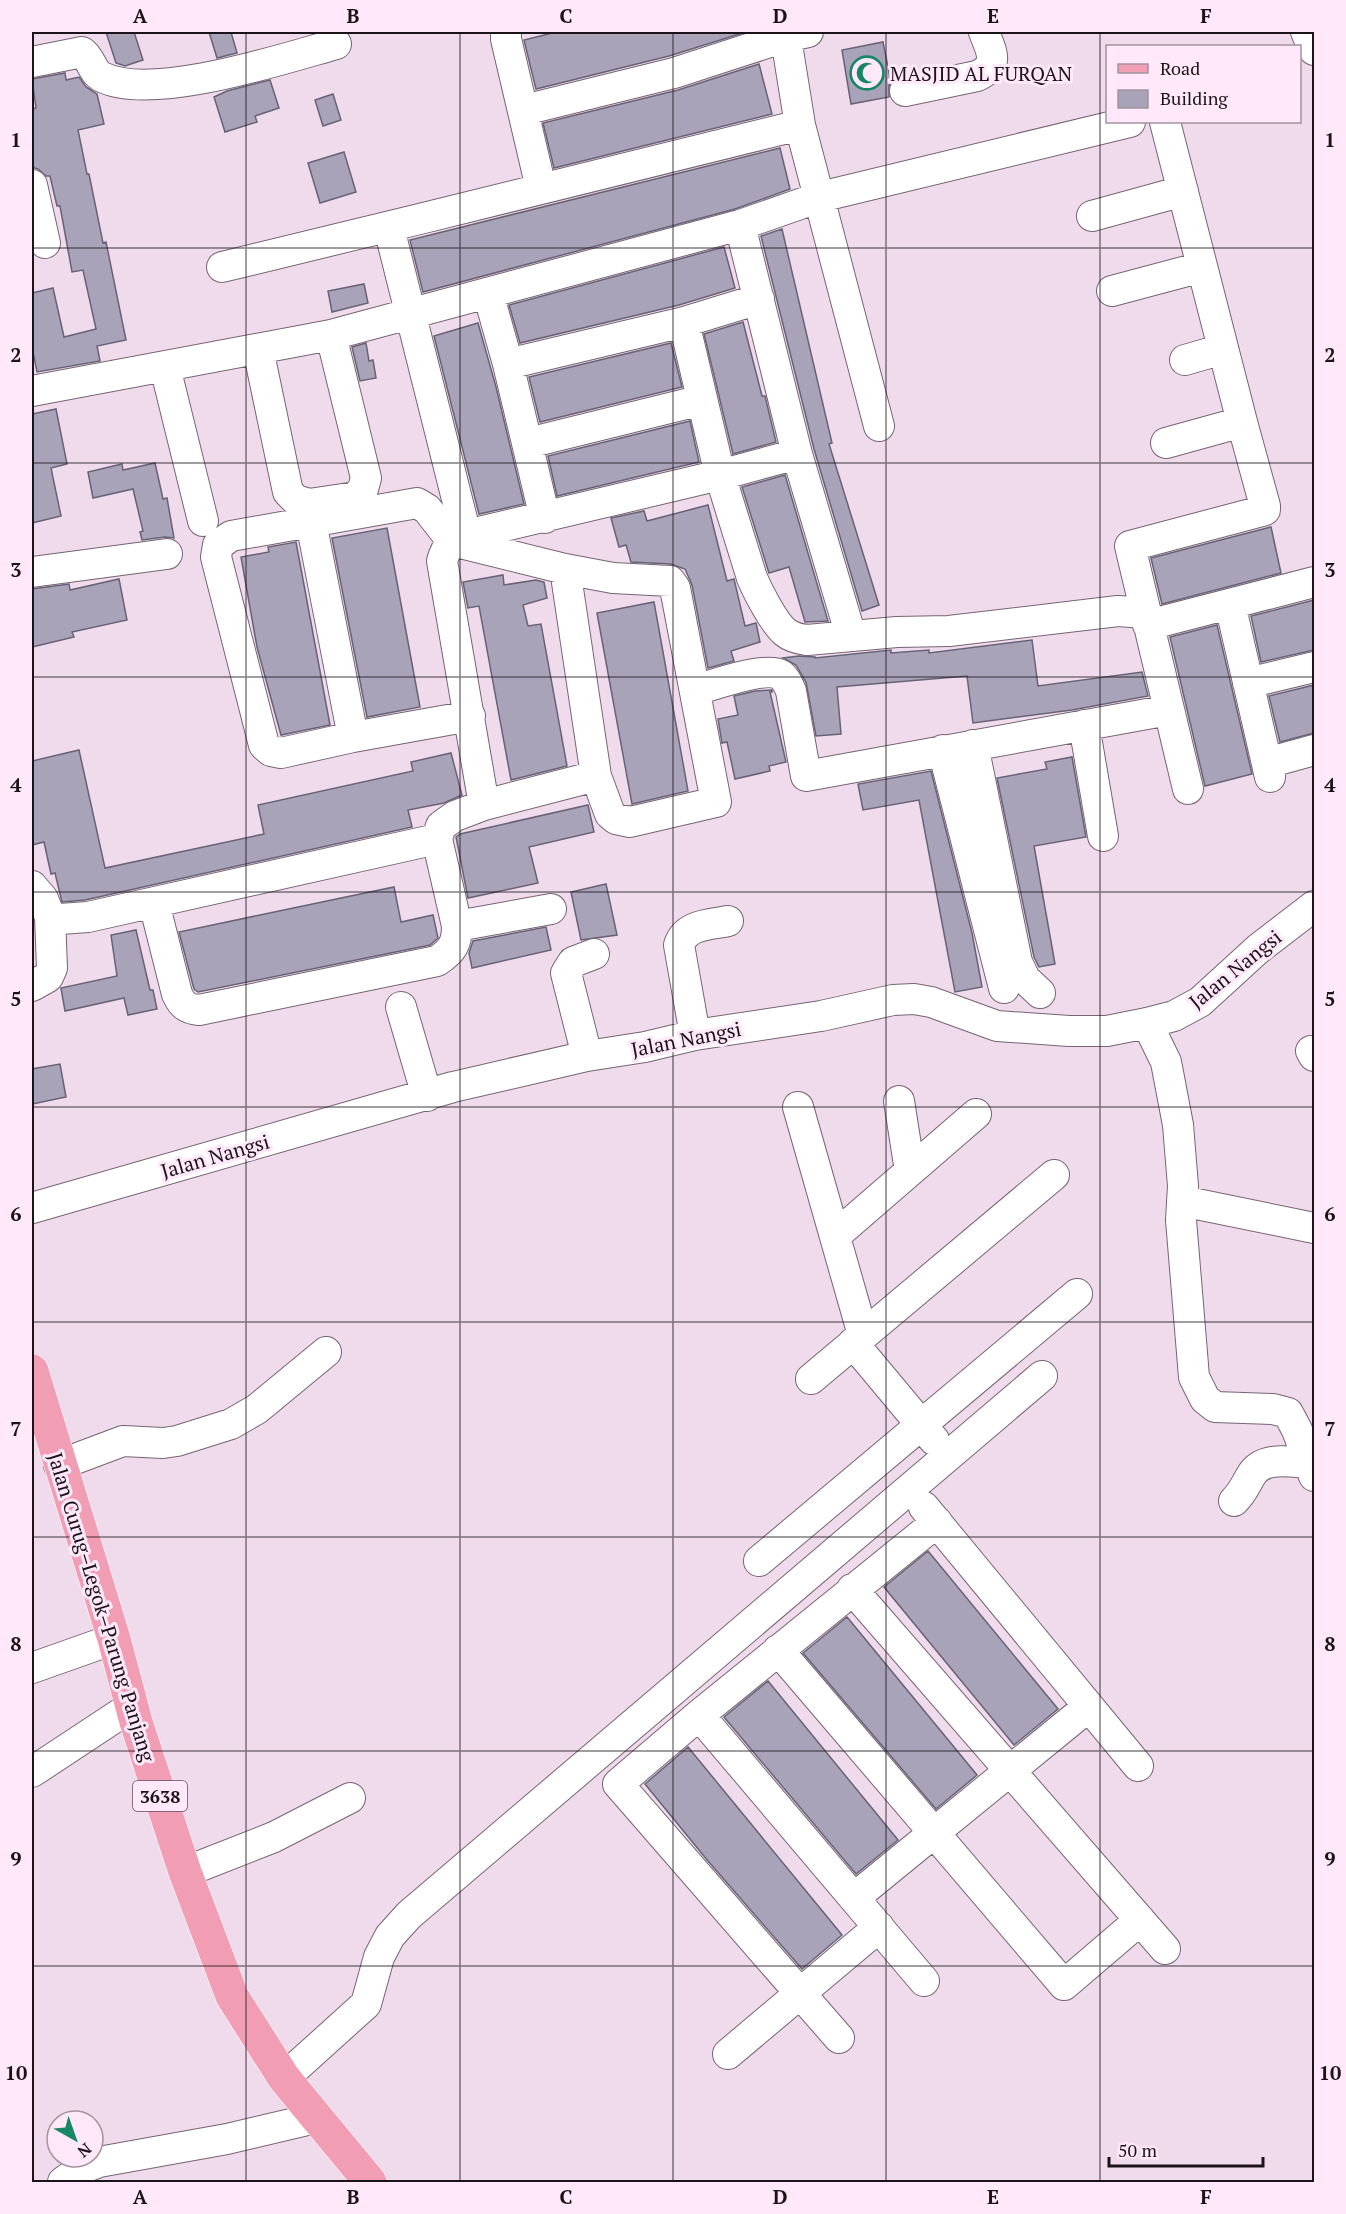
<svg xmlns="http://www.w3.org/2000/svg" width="1346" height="2214" font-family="'PT Serif',serif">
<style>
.building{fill:#a9a3b9;stroke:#686276;stroke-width:1.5}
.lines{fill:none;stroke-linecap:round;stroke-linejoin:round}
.minor-casing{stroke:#766473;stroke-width:32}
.major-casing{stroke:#fff;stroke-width:34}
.minor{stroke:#fff;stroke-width:30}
.major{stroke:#f19eb5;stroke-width:33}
.grid{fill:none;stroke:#1a1319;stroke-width:1.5;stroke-opacity:0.55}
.labels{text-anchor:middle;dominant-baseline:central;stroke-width:6;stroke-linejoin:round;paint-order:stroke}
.shield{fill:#fee8f9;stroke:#5e535c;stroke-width:1.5}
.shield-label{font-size:18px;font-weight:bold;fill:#1a1319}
.poi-label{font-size:20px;fill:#1a1319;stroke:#fee8f9;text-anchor:start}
.street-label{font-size:20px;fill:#1a1319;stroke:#fee8f9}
.neatline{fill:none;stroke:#1a1319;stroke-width:2}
.grid-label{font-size:20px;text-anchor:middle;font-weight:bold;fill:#1a1319}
</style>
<rect width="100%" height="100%" fill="#f0dbec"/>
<path class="building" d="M 106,32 L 134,32 L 143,60 L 125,66 L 116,63 Z
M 209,32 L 231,32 L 237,53 L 217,58 Z
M 556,32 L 746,32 L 669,56 L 536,89 L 524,40 Z
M 883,42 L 891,82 L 889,86 L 889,97 L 851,104 L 842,50 Z
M 759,64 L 772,114 L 554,168 L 543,123 L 678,90 Z
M 65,73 L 66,80 L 79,77 L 86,87 L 97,94 L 104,124 L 78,130 L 87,174 L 89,174 L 103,243 L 106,242 L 126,340 L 97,346 L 100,361 L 37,372 L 32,347 L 32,293 L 53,288 L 64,337 L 96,329 L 83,270 L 72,272 L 60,206 L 57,206 L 50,176 L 46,176 L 38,169 L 34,168 L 32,159 L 32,109 L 36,108 L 32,79 Z
M 270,80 L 279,108 L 255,116 L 257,122 L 225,132 L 214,97 L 227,91 Z
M 333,94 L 341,120 L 323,126 L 315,100 Z
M 780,148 L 790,189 L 735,209 L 423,292 L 410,240 Z
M 344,152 L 356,192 L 320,203 L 308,163 Z
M 782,229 L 832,443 L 829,444 L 879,605 L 862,611 L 814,449 L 761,236 Z
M 724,247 L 735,288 L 679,305 L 520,343 L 509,305 Z
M 364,284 L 368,303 L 332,312 L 328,291 Z
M 743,322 L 762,396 L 765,396 L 776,442 L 733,454 L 704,334 Z
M 478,323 L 496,387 L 524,504 L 479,514 L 434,336 Z
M 366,343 L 369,361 L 373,360 L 376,378 L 360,381 L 352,347 Z
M 671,343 L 682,387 L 540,422 L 529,377 Z
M 56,409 L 67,464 L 51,468 L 61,516 L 32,523 L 32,414 Z
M 690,421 L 699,462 L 557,496 L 548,456 Z
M 155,463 L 163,499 L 167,498 L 174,538 L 165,537 L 142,540 L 140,532 L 143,531 L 133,489 L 93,498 L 88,472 L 122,464 L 123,470 Z
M 785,475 L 828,621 L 805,622 L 789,567 L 769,573 L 742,487 Z
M 708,505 L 727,581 L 734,579 L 745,626 L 756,623 L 760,642 L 731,651 L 734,661 L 708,668 L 692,585 L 685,569 L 671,564 L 631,562 L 626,545 L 619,547 L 611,518 L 644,511 L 647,521 Z
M 1271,527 L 1281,573 L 1162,604 L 1151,558 Z
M 387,528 L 420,707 L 367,717 L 332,538 Z
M 296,542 L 330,725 L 281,735 L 257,647 L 241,557 L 269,552 L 268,547 Z
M 503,575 L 504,585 L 536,580 L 544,582 L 547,598 L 523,605 L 528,626 L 541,624 L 567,766 L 511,780 L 479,606 L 468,608 L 463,582 Z
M 119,579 L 127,620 L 72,632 L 74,637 L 32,647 L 32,589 L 69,584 L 70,590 Z
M 1314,600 L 1314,650 L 1261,662 L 1251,616 Z
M 654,602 L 688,791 L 632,804 L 597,613 Z
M 1217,625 L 1252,774 L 1205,786 L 1170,637 Z
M 1032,640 L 1038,686 L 1142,672 L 1148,696 L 1072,710 L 973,723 L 967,676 L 837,687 L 841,734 L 816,736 L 806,682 L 796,665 L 783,658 L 799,656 L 815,657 L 815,658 L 891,650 L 891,653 L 929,650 L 929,653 Z
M 1314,685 L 1314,733 L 1280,742 L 1269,696 Z
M 772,690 L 772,692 L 770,692 L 786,762 L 769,766 L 770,771 L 735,779 L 727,742 L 722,743 L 718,719 L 738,715 L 734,696 L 755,691 Z
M 79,750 L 105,868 L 264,834 L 258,805 L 413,771 L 411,762 L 451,753 L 462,795 L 444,803 L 408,810 L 412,827 L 85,900 L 62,902 L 55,873 L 51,874 L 44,842 L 32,845 L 32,761 Z
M 1072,757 L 1086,837 L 1034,846 L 1055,964 L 1039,967 L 1034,957 L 997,778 L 1047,769 L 1045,762 Z
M 931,771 L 972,933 L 982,987 L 955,992 L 919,800 L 863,810 L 858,784 Z
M 588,805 L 594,832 L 529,847 L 538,883 L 468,898 L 456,837 L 460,834 Z
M 606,884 L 617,935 L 581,940 L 571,892 Z
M 394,887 L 401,922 L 433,915 L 438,938 L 430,945 L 198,992 L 194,989 L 179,932 Z
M 546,927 L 551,950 L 472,968 L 469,953 L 473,941 Z
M 136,930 L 150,990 L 153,990 L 157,1009 L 128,1015 L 124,998 L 65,1011 L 61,988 L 117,976 L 111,935 Z
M 60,1064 L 66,1097 L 32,1104 L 32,1069 Z
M 928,1551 L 1058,1709 L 1014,1745 L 884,1587 Z
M 847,1617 L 977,1775 L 936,1809 L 803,1653 Z
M 768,1681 L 898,1840 L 856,1874 L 724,1717 Z
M 688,1747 L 842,1935 L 802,1969 L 708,1861 L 645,1784 Z"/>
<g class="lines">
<defs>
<path id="minor" d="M 506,32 L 506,39 L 541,188
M 785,32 L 800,125 L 879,426
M 1306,32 L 1314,50
M 32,62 L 82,52 C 91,58 92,72 102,77 C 152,102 282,59 336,44
M 905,91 L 977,76 C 1001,65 991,51 984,32
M 524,110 L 674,73 L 785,37 L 808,32
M 1165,122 L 1242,422 L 1265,506 L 1265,510 L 1262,511 L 1130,546 L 1188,789
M 32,185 L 45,243
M 1092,216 L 1183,191
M 740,225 L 797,454 L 851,636
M 389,228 L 466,535
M 222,267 C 415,221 607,172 800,125
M 1112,291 L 1202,267
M 488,293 L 508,364 L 545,518
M 684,322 L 720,475 L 752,578 C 758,592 774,623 785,632 C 791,637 799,639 807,640 L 897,632 L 949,631 L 1118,611 L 1145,613
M 258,349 L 288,492 L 296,500 L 309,504 L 356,497 L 363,489 L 366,478 L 331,335
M 1185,360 L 1223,349
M 508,364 L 684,322 L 759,299
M 165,367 L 203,521
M 32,391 L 331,335 L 740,225 L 820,197 L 1130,122
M 528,443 L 702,400
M 1166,443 L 1242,422
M 311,522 L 353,737
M 32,572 L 167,554
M 1230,604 L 1270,777
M 1148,625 L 1314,582
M 1248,683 L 1314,667
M 696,690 C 713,685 765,666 781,675 C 786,679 789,686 791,691 L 806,776 L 1169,710
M 470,716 L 353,737 L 281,753 L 271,751 L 264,745 L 216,557 L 218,545 L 231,536 L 417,503 L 427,509 L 452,541 L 565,569 L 613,578 L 670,581 L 675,588 L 716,802 L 630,822 L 616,819 L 610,814 L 596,776 L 565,569
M 1084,725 L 1103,836
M 973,745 L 1017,962 L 1025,979 L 1040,993
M 943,750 L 1004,988
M 1267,763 L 1314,750
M 484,805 L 442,561 C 446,547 452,540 466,535 L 720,475 L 797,454
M 32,886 L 43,899 L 50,917 L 52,968 L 48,977 L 32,986
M 154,903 L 177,994 C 182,1005 187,1009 199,1010 L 437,961 C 452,951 457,944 457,926 L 437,839 L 441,826 L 455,816 L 484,805 L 596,776
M 50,917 L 60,919 L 88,917 L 437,839
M 457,926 L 551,909
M 401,1007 L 427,1096
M 1147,1023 L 1166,1062 L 1178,1125 L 1183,1186 L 1181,1220 L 1194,1377 L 1205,1399 L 1215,1407 L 1273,1409 L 1288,1413 L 1297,1430 L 1314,1476
M 695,1035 L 679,945 C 686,924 709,925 728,921
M 1311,1051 L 1314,1056
M 587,1056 L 566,973 L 573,962 L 594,954
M 899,1101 L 910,1171
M 798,1107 L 863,1335
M 1182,1201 L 1314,1228
M 32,1208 L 453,1087 L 587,1056 L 645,1047 L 695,1035 L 821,1016 L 893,1000 L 914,999 L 931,1002 L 997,1026 L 1069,1031 L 1107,1031 L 1147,1023 L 1174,1016 L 1200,1002 L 1258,949 L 1314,906
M 835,1236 L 976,1114
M 853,1343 L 934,1440
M 811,1379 L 1054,1175
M 59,1465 L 123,1441 L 163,1443 L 177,1441 L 231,1424 L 257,1409 L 326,1352
M 1234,1501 C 1244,1491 1245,1485 1252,1474 C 1264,1456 1290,1462 1309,1463
M 924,1507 L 1138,1766
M 759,1561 L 1077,1294
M 852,1589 L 1165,1949
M 778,1650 L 1064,1985 L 1140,1920
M 32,1668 L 114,1639
M 699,1715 L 924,1981
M 32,1772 L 132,1706
M 185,1872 L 274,1837 L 350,1798
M 854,1898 L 1088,1707
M 839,2038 L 618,1784 L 699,1715 L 937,1522
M 728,2054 L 879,1927
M 284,2078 L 366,2004 L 379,1957 L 390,1936 L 409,1915 L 1042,1376
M 63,2182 L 81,2169 L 99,2162 L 227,2139 L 316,2118"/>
<path id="major" d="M 32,1371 L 114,1639 L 136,1722 L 185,1872 L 232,1996 L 284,2078 L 370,2182"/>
</defs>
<use href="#minor" class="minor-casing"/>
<use href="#major" class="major-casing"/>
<use href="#minor" class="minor"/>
<use href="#major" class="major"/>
</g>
<path class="grid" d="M 246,32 L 246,2182M 460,32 L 460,2182M 673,32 L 673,2182M 886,32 L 886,2182M 1100,32 L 1100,2182M 32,248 L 1314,248M 32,463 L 1314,463M 32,677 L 1314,677M 32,892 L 1314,892M 32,1107 L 1314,1107M 32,1322 L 1314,1322M 32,1537 L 1314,1537M 32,1751 L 1314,1751M 32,1966 L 1314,1966"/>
<defs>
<symbol id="mosque-ring" viewBox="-11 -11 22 22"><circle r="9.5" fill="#fee8f9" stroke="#168665" stroke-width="1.5"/><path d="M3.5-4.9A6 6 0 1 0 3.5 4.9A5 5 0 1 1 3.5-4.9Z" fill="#168665"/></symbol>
</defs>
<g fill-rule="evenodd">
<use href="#mosque-ring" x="848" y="54" width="38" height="38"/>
</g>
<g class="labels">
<rect class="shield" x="133" y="1781" width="54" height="30" rx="4.5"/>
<g class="shield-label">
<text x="160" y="1796">3638</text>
</g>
<g class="poi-label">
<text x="890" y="73">MASJID AL FURQAN</text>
</g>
<g class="street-label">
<text transform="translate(1235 969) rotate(-39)">Jalan Nangsi</text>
<text transform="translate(686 1039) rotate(-11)">Jalan Nangsi</text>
<text transform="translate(215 1156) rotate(-16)">Jalan Nangsi</text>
<text transform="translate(102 1607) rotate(73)">Jalan Curug–Legok–Parung Panjang</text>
</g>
</g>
<rect width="1346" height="2214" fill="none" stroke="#fee8f9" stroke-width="66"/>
<rect x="1106" y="45" width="195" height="78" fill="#fee8f9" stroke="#a3939f" stroke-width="1.5"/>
<rect x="1118" y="64" width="30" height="9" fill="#f19eb5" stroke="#a3939f" stroke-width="1.5"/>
<text x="1160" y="75" font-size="18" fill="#1a1319">Road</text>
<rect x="1118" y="90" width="30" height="18" fill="#a9a3b9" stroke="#a3939f" stroke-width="1.5"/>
<text x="1160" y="105" font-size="18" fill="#1a1319">Building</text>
<g transform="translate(75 2139) rotate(140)"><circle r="28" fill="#fee8f9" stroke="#a3939f" stroke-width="1.5"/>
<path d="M0-4.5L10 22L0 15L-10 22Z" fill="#168665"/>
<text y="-9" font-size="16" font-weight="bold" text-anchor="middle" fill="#1a1319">N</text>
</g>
<path d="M1109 2157v9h154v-9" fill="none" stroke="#1a1319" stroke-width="3"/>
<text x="1118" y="2157" font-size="18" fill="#1a1319" stroke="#fee8f9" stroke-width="4.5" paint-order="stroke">50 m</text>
<rect x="33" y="33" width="1280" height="2148" class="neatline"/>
<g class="grid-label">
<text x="140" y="23">A</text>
<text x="353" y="23">B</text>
<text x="566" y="23">C</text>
<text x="780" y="23">D</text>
<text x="993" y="23">E</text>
<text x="1206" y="23">F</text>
<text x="16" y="147">1</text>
<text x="1330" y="147">1</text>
<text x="16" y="362">2</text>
<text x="1330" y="362">2</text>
<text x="16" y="577">3</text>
<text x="1330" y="577">3</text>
<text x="16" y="792">4</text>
<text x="1330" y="792">4</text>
<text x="16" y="1006">5</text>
<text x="1330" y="1006">5</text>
<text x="16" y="1221">6</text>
<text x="1330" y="1221">6</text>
<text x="16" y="1436">7</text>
<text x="1330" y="1436">7</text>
<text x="16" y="1651">8</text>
<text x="1330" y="1651">8</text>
<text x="16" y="1866">9</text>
<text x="1330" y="1866">9</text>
<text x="16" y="2080">10</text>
<text x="1330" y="2080">10</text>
<text x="140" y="2204">A</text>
<text x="353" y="2204">B</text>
<text x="566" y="2204">C</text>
<text x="780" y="2204">D</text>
<text x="993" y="2204">E</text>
<text x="1206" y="2204">F</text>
</g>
</svg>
